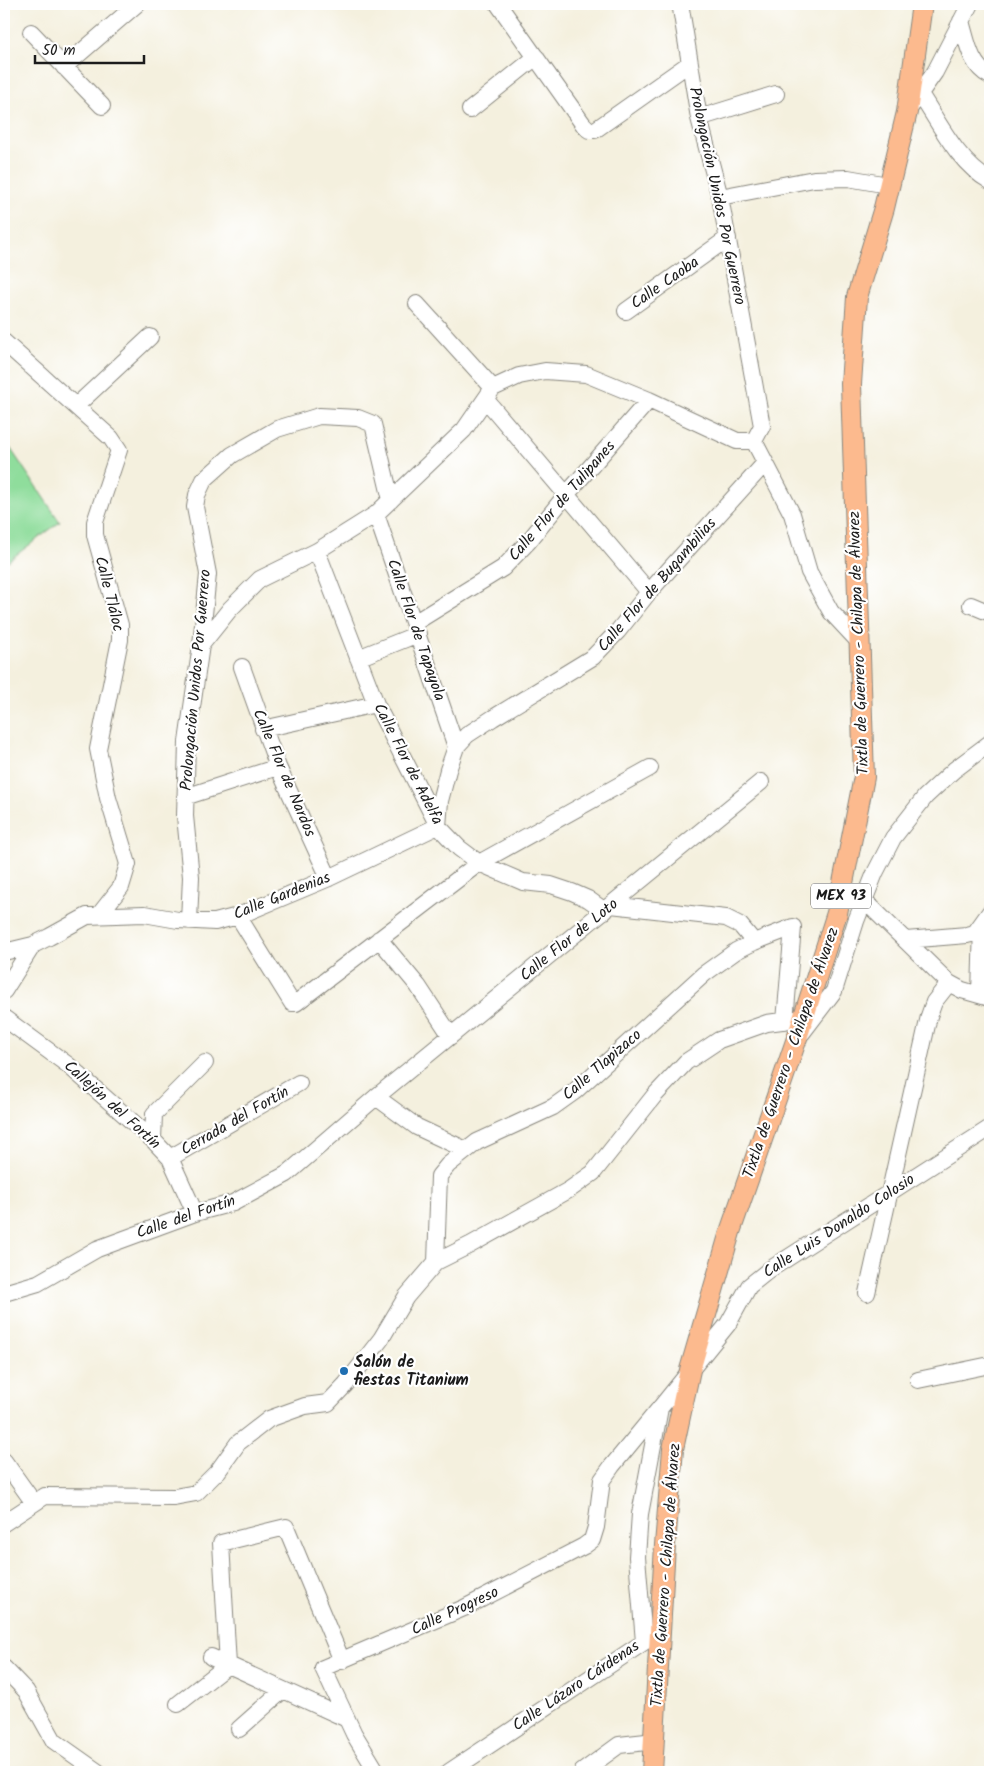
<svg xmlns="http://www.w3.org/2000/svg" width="994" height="1776" font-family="Kalam,sans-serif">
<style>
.green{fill:#8fdd9c;stroke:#567c5c}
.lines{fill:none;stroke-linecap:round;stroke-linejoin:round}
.minor-casing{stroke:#88867d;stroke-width:18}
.major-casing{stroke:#88867d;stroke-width:22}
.minor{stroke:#fff;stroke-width:16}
.major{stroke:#fcba8e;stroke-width:20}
.poi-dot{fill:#1f6fb2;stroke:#fff;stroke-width:2}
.labels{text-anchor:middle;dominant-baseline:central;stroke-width:4.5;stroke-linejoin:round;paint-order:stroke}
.shield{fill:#fff;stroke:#606060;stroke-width:1}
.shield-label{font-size:15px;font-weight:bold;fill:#1c1c1c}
.street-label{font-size:16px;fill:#1c1c1c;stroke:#fff}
.poi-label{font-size:16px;font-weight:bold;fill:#1c1c1c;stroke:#fff;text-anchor:start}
</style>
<rect width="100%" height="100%" fill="#fff"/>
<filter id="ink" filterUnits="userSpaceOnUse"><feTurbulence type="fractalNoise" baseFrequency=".02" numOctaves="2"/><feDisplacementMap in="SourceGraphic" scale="10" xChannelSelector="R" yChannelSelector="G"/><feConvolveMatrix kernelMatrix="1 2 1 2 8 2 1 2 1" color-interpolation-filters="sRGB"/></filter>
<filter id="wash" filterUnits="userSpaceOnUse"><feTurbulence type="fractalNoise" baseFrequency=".0096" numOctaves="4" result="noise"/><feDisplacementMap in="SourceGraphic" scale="20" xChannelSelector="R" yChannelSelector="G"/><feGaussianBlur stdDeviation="1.12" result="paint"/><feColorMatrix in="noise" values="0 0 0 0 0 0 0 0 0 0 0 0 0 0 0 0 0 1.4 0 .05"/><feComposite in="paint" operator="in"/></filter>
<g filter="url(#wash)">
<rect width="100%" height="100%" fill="#f4f0de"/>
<path class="green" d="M 4,439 L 60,522 L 4,564 Z"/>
</g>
<g filter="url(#ink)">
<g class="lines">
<defs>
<path id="minor" d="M 498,4 L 583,124 L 589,130 L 595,130 L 690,63
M 679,4 L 681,9 L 699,118 L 720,197 L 762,426 L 754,441
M 961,21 C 967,41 970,66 990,76
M 31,32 L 102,106
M 64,67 L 137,4
M 920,94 C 940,124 958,163 990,181
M 470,110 L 536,57
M 907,112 L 935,72 L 970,4
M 699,118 L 776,94
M 720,197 L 814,179 L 848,178 L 888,185
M 417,304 L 493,388
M 626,311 L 728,238
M 4,342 L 111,438 L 119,450 L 95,522 L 95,535 L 120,625 L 120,640 L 98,749 L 108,798 L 128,864 L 121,887 L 99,915
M 486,400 L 649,592
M 76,406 L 150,337
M 754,441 L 792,514 L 809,572 L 831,612 L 860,643
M 376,514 L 456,747
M 317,551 L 376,704 L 438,826 L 459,848 L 479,863 L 523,882 L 551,885 L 572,892 L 588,899 L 605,911
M 971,605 L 990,613
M 414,623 L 503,568 L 528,542 L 566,495 L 649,400
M 202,644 L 230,609 L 260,579 L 317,551 L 376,514 L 464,430 L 493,388 L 519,376 L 545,371 L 586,374 L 649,400 L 737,441 L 754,441
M 358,658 L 418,634
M 242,667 L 278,767 L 329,878
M 263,729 L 376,704
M 185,797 L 278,767
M 864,900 L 949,983 L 962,990 L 990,998
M 611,905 L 726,918 L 740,925 L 754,942
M 238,916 L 292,1003 L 296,1003 L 479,863 L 650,768
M 189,921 L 191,877 L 185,816 L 187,742 L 201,645 L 208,574 L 195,507 L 197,495 L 204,480 L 232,455 L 277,429 L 319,416 L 358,418 L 373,424 L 391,500
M 379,939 L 418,986 L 451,1036
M 906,940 L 967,935 L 975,933 L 990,912
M 4,952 L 33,945 L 49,937 L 87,916 L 144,914 L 178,920 L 215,922 L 238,916 L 329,878 L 438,826 L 440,801 L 448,770 L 456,747 L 467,735 L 493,718 L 593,657 L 618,631 L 649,592 L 765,463
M 4,991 L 33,945
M 980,995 L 982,925
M 4,1018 L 68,1065 L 153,1140 L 170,1158 L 195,1213
M 802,1033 L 834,991 L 856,921 L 875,873 L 893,838 L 925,797 L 954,770 L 990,743
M 376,1097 L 417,1127 L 466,1150
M 153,1140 L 154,1114 L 205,1063
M 170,1158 L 299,1083
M 436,1262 L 439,1176 L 448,1165 L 477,1142 L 553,1107 L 574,1092 L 704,974 L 736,951 L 754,942 L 793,927 L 785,1021
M 4,1293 L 38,1283 L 97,1249 L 195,1213 L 233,1203 L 287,1174 L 376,1097 L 761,782
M 867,1293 L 929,1016 L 934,1002 L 949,983
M 918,1380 L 990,1365
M 4,1461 L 34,1503
M 4,1523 L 45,1496 L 174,1497 L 196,1493 L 218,1471 L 238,1443 L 269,1419 L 305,1406 L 328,1403 L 346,1384 L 381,1339 L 406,1297 L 436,1262 L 470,1245 L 569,1190 L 593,1173 L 654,1096 L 686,1062 L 719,1040 L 767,1023 L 804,1018
M 211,1657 L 347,1719
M 4,1668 L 26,1691 L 54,1741 L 98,1772
M 178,1704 L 228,1665 L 221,1543 L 286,1527 L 342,1661
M 239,1729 L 283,1690
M 377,1772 L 354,1734 L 323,1668 L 464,1608 L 584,1546 L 592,1540 L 596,1527 L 602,1480 L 612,1466 L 659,1409
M 449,1772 L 644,1642 L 637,1557 L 640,1514 L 660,1408 L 728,1324 L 749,1286 L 769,1270 L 990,1128
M 582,1772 L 619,1745 L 655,1741"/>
<path id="major" d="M 652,1772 L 665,1545 L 673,1449 L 690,1370 L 730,1232 L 796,1041 L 837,913 L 864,777 L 851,384 L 857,297 L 884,208 L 907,112 L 922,4"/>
</defs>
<use href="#minor" class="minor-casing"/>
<use href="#major" class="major-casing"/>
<use href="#minor" class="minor"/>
<use href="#major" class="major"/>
</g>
</g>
<circle class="poi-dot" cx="344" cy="1371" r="5"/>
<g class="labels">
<rect class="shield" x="811" y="883.5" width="60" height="25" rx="4"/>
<g class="shield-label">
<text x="841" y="896">MEX 93</text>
</g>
<g class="street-label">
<text transform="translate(717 196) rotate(78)">Prolongación Unidos Por Guerrero</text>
<text transform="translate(665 283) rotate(-35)">Calle Caoba</text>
<text transform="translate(562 501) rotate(-49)">Calle Flor de Tulipanes</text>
<text transform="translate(657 585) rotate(-49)">Calle Flor de Bugambilias</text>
<text transform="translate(109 594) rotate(76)">Calle Tláloc</text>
<text transform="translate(416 630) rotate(71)">Calle Flor de Tapayola</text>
<text transform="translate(859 643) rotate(-92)">Tixtla de Guerrero - Chilapa de Álvarez</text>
<text transform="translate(196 680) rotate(-85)">Prolongación Unidos Por Guerrero</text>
<text transform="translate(408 764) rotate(63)">Calle Flor de Adelfa</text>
<text transform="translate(284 773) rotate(67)">Calle Flor de Nardos</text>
<text transform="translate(282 896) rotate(-22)">Calle Gardenias</text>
<text transform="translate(569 940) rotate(-39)">Calle Flor de Loto</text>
<text transform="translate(791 1053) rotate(-71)">Tixtla de Guerrero - Chilapa de Álvarez</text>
<text transform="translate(602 1065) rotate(-41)">Calle Tlapizaco</text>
<text transform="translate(112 1105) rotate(42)">Callejón del Fortín</text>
<text transform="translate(235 1121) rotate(-30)">Cerrada del Fortín</text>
<text transform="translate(186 1217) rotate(-19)">Calle del Fortín</text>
<text transform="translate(839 1226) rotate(-33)">Calle Luis Donaldo Colosio</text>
<text transform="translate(666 1575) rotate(-86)">Tixtla de Guerrero - Chilapa de Álvarez</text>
<text transform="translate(455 1611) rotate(-25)">Calle Progreso</text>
<text transform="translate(576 1686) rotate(-34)">Calle Lázaro Cárdenas</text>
</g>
<g class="poi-label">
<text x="354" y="1362">Salón de<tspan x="354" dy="18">fiestas Titanium</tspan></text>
</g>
</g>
<rect width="994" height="1776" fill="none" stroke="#fff" stroke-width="20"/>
<path d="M35 55v8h109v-8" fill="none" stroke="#1c1c1c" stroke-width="2.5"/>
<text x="42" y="55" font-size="15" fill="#1c1c1c" stroke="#ffffff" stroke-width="4" paint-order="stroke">50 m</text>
</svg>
